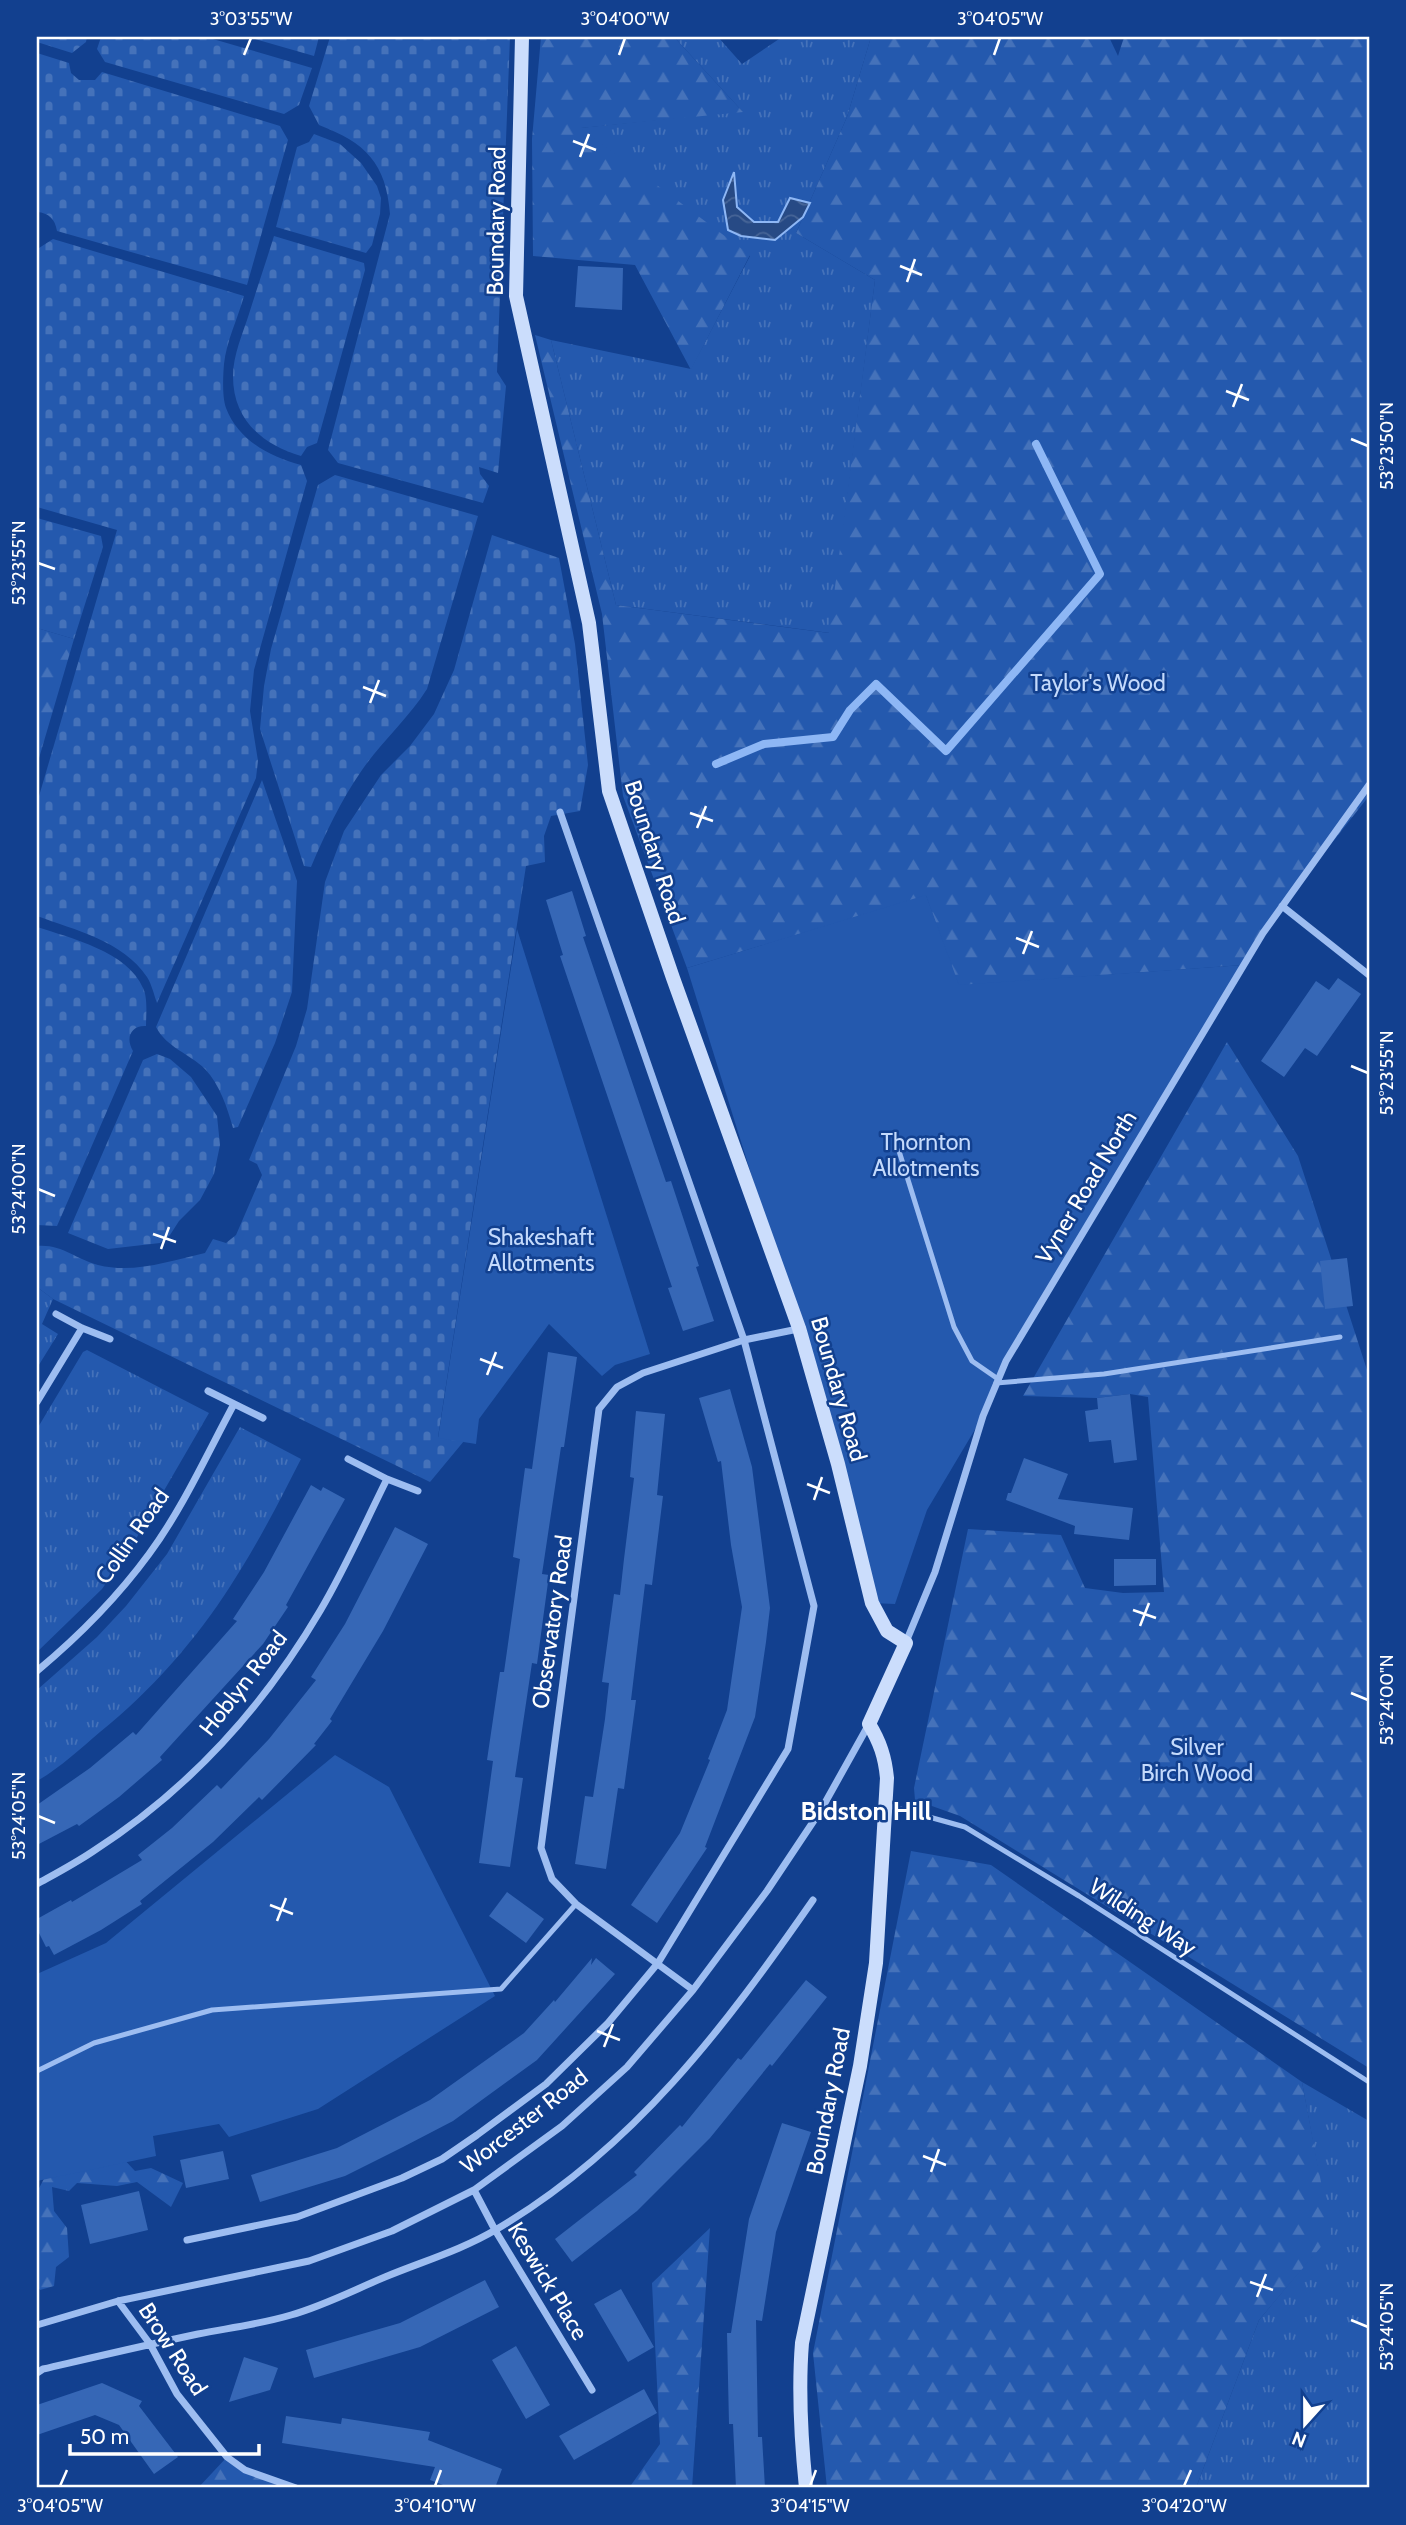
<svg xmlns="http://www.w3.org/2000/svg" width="1406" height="2525" font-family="Cabin,sans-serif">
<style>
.grass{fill:url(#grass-tufts)}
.forest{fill:url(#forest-firs)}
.cemetery{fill:url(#cemetery-stones)}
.garden{fill:#2459ae}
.water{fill:url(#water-waves);stroke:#8eb7f5;stroke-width:2}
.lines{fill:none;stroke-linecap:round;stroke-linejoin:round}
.stream{stroke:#8eb7f5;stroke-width:8}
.building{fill:#3667b6}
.service{stroke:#9dbdf1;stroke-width:5}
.minor{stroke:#9dbdf1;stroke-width:7}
.secondary{stroke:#cbddfc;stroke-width:14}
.ticks{fill:none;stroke:#fff;stroke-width:2.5}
.labels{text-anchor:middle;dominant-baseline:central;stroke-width:5;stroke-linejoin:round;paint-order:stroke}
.street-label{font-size:23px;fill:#fff;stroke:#12408f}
.park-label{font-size:23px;fill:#c4dafc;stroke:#12408f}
.quarter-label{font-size:26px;font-weight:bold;fill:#fff;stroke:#12408f}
.neatline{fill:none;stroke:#fff;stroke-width:2.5}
.ticks-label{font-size:18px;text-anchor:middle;fill:#fff}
</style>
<defs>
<pattern id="grass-tufts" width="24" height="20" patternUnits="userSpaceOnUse" patternTransform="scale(1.75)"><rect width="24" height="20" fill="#2459ae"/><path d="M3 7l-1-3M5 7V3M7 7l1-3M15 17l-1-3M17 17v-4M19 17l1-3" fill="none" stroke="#4572ba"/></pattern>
<pattern id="forest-firs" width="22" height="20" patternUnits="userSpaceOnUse" patternTransform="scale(1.75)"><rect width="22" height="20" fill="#2459ae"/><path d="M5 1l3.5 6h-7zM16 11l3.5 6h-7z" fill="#4572ba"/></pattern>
<pattern id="cemetery-stones" width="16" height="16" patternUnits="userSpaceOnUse" patternTransform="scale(1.75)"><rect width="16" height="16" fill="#2459ae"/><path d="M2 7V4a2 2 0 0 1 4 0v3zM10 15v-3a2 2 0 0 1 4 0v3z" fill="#4572ba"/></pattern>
<pattern id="water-waves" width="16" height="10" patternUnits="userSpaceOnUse" patternTransform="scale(1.75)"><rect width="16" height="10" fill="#274a85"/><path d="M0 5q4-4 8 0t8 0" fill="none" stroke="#476597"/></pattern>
</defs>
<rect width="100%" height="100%" fill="#12408f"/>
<path class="grass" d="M 674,37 L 718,37 L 742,64 L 782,37 L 871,37 L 847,117 L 796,233 L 875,280 L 830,633 L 616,605 L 551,340 L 691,369 L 750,256 L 580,128 L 742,111 Z
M 37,1287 L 53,1299 L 42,1324 L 58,1334 L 37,1368 Z
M 87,1350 L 209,1413 L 133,1544 L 102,1589 L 37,1652 L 37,1429 L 83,1352 Z
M 240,1427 L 301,1459 C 279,1502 257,1545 231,1585 C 196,1640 151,1691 100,1732 C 80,1749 60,1768 37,1781 L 37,1690 L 97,1637 L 126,1606 L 167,1554 Z
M 1302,2082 L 1369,2121 L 1369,2488 L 1196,2488 L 1259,2320 L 1330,2235 Z"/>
<path class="forest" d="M 541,37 L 674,37 L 743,112 L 581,128 L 750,255 L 691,370 L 635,265 L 533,256 L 532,139 Z
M 871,37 L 1109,37 L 1118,56 L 1124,37 L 1369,37 L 1369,796 L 1282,906 L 1243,965 L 958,986 L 926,896 L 687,968 L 623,796 L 602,614 L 535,335 L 551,340 L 616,605 L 829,633 L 875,280 L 796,233 L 847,117 Z
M 37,628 L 74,639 L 37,765 Z
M 1227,1042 L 1298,1156 L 1367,1370 L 1369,1369 L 1369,2068 L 960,1816 L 915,1800 L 914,1788 L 968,1529 L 1061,1535 L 1085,1588 L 1123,1593 L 1164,1592 L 1148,1397 L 1130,1394 L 1097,1398 L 1023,1396 Z
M 911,1851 L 991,1865 L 1302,2082 L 1331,2235 L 1259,2320 L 1196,2488 L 827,2488 L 813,2353 Z
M 104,2138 L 135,2171 L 151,2168 L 183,2183 L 171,2207 L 137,2182 L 117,2186 L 77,2183 L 69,2191 L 52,2187 L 54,2211 L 67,2228 L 69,2257 L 56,2267 L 54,2286 L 40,2290 L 37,2286 L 37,2192 L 55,2158 Z
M 710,2228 L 692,2488 L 629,2488 L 660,2444 L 652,2283 Z
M 227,2457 L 245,2470 L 296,2488 L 198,2488 Z"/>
<path class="cemetery" d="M 37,37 L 87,37 L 86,42 L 72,53 L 37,42 Z
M 101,37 L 206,37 L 312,68 L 299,105 L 284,114 L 105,62 L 97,49 Z
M 248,37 L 319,37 L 314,56 Z
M 330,37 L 510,37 L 497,372 L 506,386 L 498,473 L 479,467 L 480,474 L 489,486 L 483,503 L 338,463 L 328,450 L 390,214 C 386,163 366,143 319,125 L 309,106 Z
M 37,53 L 69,63 L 71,73 L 79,80 L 95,80 L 102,72 L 280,126 L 288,140 L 247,285 L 57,231 C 55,219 49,213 37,212 Z
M 314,134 L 340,144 L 361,163 L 377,186 L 381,198 L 380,214 L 372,245 L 366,253 L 276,227 L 297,147 L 309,142 Z
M 274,236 L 364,263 L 365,270 L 317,443 L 307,447 L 301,456 C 262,444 233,420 233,376 C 233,355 243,333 249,314 C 257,288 266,262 274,236 Z
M 53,239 L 244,296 C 238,318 226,342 224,364 C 223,376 222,397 226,408 C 238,440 270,457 301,465 L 307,481 L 254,670 L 250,711 L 258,761 L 256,778 L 157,1003 C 154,995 152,985 147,977 C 123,941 75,930 37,916 L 37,803 L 117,530 L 37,507 L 37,256 L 39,248 Z
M 335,475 L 478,516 L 427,689 C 408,719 382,741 362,770 C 341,800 325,834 311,867 L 304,866 L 260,729 L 264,686 L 271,649 L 318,485 Z
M 37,518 L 101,536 L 103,547 L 74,639 L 37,628 Z
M 492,535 L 559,558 L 575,644 L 588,765 L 580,811 L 551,816 L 544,836 L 545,862 L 526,866 L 438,1437 L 464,1441 L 430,1482 L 53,1299 L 37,1287 L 37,1246 C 62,1244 75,1259 98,1265 C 134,1274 169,1261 205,1253 L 213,1239 L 226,1243 L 236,1235 L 262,1175 L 257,1164 L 249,1160 L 296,1046 L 307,1009 L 325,882 L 344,831 L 381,775 L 410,746 L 434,714 L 454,670 Z
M 262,780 L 297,881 L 292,992 L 275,1043 L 238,1127 L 233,1128 C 227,1107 220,1085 205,1069 C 189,1053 167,1048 156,1027 Z
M 37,927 C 71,938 128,952 143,988 C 148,998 146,1015 146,1026 C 131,1025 125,1038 133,1051 L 57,1226 L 37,1225 Z
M 157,1054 L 170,1059 L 191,1077 L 217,1116 L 220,1145 L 214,1174 L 200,1200 L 179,1221 L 170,1235 L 160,1243 L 108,1249 L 68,1233 L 143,1060 Z"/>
<path class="garden" d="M 926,895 L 959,985 L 1243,965 L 1006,1361 L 983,1416 L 927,1510 L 895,1604 L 872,1603 L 799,1328 L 687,968 Z
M 517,929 L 650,1354 L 615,1365 L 602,1376 L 549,1324 L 479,1419 L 476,1444 L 438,1438 Z
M 335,1755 L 389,1787 L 495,1996 L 318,2109 L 229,2137 L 219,2124 L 153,2136 L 156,2156 L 37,2181 L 37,1974 L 106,1943 Z"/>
<path class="water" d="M 734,172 L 737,207 L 754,222 L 778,222 L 790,198 L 810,203 L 803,217 L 775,240 L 741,236 L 728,230 L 723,200 Z"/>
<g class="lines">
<path class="stream" d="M 716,764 L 764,744 L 833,737 L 850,710 L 876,684 L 946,751 L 1100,574 L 1036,444"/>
</g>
<path class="building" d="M 578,266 L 623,268 L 622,310 L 575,307 Z
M 572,891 L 586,936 L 583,937 L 666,1182 L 671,1181 L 699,1266 L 696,1267 L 714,1321 L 683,1331 L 668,1288 L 672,1287 L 560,956 L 563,955 L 546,900 Z
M 1338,978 L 1361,994 L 1317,1056 L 1305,1048 L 1284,1077 L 1261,1061 L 1316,981 L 1329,990 Z
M 1347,1258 L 1353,1306 L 1325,1309 L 1320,1261 Z
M 548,1352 L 577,1357 L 564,1447 L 561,1447 L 542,1574 L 549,1575 L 543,1619 L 537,1664 L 532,1663 L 515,1777 L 523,1778 L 510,1867 L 479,1863 L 493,1761 L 487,1760 L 500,1672 L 504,1672 L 520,1559 L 513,1557 L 525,1468 L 532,1469 Z
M 730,1389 L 752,1467 L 770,1608 L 766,1642 L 755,1717 L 705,1847 L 707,1848 L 657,1923 L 631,1905 L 680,1833 L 710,1760 L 708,1759 L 727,1710 L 742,1607 L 731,1545 L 721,1461 L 718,1462 L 699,1398 Z
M 1130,1394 L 1137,1460 L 1114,1463 L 1111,1440 L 1089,1442 L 1085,1411 L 1098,1409 L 1097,1398 Z
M 636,1411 L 665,1414 L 657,1495 L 663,1496 L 652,1585 L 645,1584 L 631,1700 L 636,1700 L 624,1789 L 618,1788 L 606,1869 L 575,1864 L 585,1796 L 593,1797 L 605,1719 L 609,1683 L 602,1682 L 614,1594 L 620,1595 L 624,1559 L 634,1478 L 630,1477 Z
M 1024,1458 L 1068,1474 L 1058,1499 L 1133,1508 L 1129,1540 L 1074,1534 L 1075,1526 L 1006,1500 L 1008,1493 L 1011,1493 Z
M 311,1485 L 321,1491 L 323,1487 L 345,1499 L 286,1605 L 288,1607 L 263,1644 L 160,1757 L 162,1760 L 119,1797 L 79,1826 L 77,1824 L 37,1845 L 37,1805 L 90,1768 L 133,1732 L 136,1735 L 237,1621 L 233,1619 L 264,1572 Z
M 395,1527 L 428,1544 L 383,1631 L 330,1719 L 332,1721 L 314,1744 L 316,1745 L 262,1800 L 259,1797 L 213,1842 L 140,1901 L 142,1904 L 101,1930 L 54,1955 L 49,1946 L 46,1947 L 37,1929 L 37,1919 L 71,1900 L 72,1902 L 142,1860 L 138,1855 L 172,1828 L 217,1785 L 221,1789 L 269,1739 L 316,1680 L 311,1677 L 345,1624 Z
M 1114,1559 L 1156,1559 L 1156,1585 L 1114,1586 Z
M 507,1892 L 544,1919 L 526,1943 L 489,1916 Z
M 592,1958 L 591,1965 L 596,1958 L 615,1974 L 537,2060 L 453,2121 L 403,2147 L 345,2176 L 260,2202 L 251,2175 L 337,2148 L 430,2100 L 524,2033 L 554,2000 L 555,2002 Z
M 806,1980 L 827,1997 L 772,2066 L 770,2064 L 710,2138 L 637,2211 L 572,2262 L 555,2239 L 637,2175 L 634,2172 L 680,2125 L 682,2127 L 738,2058 L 741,2060 Z
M 782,2123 L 811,2132 L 776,2232 L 762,2321 L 756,2320 L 758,2437 L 762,2437 L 765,2488 L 736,2488 L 733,2424 L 729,2424 L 727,2333 L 731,2333 L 749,2219 Z
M 223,2151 L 229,2179 L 186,2188 L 180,2160 Z
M 139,2191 L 148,2230 L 90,2244 L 81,2205 Z
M 485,2280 L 499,2307 L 420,2347 L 314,2378 L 306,2350 L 400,2323 Z
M 621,2289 L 654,2347 L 628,2362 L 594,2304 Z
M 516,2346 L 550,2405 L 526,2419 L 492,2360 Z
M 244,2357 L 278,2368 L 270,2390 L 229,2402 Z
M 102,2383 L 142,2401 L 139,2406 L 178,2457 L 154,2474 L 119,2425 L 95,2415 L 37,2435 L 37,2405 Z
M 644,2389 L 657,2413 L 574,2460 L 559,2436 Z
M 286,2416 L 341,2424 L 342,2418 L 430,2432 L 428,2440 L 502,2469 L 495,2488 L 451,2488 L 430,2480 L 435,2467 L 282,2443 Z"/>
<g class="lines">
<path class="service" d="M 899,1151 L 954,1327 L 972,1361 L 998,1379
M 996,1383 L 1104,1374 L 1340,1337
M 886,1805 L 965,1827 L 1079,1896 L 1369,2082
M 37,2071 L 94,2043 L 212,2010 L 501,1989 L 576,1904"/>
<path class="minor" d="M 1282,906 L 1369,975
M 56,1314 L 82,1328 L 110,1339
M 208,1391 L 263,1418
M 37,1402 L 82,1328
M 348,1459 L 387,1479
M 906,1642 L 935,1572 L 983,1416 L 1006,1361 L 1263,933 L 1369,785
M 37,1671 C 79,1636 116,1599 149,1554 C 183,1508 207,1454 234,1404
M 37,1884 C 55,1874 74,1864 92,1852 C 187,1791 263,1708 320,1611 C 345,1569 365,1523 387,1479 L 418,1491
M 693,1990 L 576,1904 L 552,1879 L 541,1848 L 599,1409 L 617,1387 L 643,1373 L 744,1340 L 798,1329
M 474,2190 L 495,2230 L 592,2390
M 187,2240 L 297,2217 L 402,2178 L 442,2159 L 477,2135 L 546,2084 L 608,2023 L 658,1963 L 788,1749 L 814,1606 L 744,1340 L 560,812
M 118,2301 L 150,2344 L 177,2394 L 227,2457 L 245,2470 L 296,2488
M 37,2325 L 118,2301 L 309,2261 L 392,2231 L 474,2190 L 562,2126 L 627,2067 L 693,1990 L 767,1891 L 821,1810 L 869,1724
M 37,2373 L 43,2369 C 95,2357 146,2345 198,2334 C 229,2328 261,2324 291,2315 C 323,2306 354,2290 385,2277 C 421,2262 462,2250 497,2229 C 633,2149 724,2028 813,1900"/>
<path class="secondary" d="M 522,37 L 516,296 L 589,623 L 609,791 L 673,978 L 799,1328 L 838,1464 L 872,1603 L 887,1631 L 906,1643 L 869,1724 C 880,1742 885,1757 887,1778 L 876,1963 L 860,2066 L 802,2343 C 798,2392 801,2439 806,2488"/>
</g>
<path class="ticks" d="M 244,55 L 251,38M 619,55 L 625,38M 994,55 L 1000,38M 573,141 L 596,150M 580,157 L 589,134M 900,266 L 922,275M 907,282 L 915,259M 1226,391 L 1249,400M 1233,407 L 1242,384M 1351,439 L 1368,446M 38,563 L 55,569M 363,687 L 386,696M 370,703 L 379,680M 690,813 L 713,821M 697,828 L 706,806M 1016,938 L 1039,947M 1023,954 L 1032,931M 1351,1066 L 1368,1073M 38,1189 L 55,1196M 153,1234 L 176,1242M 161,1249 L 169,1227M 480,1359 L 503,1368M 487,1375 L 496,1352M 807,1484 L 830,1493M 814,1500 L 822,1477M 1133,1610 L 1156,1618M 1140,1626 L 1149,1603M 1351,1693 L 1368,1700M 38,1816 L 55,1823M 270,1905 L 293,1914M 277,1921 L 286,1898M 597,2031 L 620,2040M 604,2047 L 613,2024M 923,2156 L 946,2165M 931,2172 L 939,2149M 1250,2282 L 1273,2290M 1257,2297 L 1266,2274M 1351,2320 L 1368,2327M 60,2486 L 67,2470M 435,2486 L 441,2470M 810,2486 L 816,2470M 1184,2486 L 1191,2470"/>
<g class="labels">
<g class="street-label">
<text transform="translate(496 221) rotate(-89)">Boundary Road</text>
<text transform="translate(655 852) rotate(72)">Boundary Road</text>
<text transform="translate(1086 1187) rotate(-59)">Vyner Road North</text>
<text transform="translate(839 1389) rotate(74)">Boundary Road</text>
<text transform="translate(132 1536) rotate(-55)">Collin Road</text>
<text transform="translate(552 1622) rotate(-82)">Observatory Road</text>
<text transform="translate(243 1683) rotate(-52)">Hoblyn Road</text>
<text transform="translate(1143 1917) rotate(33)">Wilding Way</text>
<text transform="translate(828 2101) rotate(-79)">Boundary Road</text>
<text transform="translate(524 2121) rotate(-38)">Worcester Road</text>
<text transform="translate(548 2281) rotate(59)">Keswick Place</text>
<text transform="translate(173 2349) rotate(57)">Brow Road</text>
</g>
<g class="park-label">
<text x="1098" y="683">Taylor's Wood</text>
<text x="926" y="1142">Thornton<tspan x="926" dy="26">Allotments</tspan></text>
<text x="541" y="1237">Shakeshaft<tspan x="541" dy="26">Allotments</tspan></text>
<text x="1197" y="1747">Silver<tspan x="1197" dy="26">Birch Wood</tspan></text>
</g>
<g class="quarter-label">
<text x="866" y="1811">Bidston Hill</text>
</g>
</g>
<rect width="1406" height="2525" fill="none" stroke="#12408f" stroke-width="77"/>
<g transform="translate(1305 2424) rotate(201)" stroke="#12408f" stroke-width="5" paint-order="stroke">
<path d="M0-5L12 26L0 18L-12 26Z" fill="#ffffff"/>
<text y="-10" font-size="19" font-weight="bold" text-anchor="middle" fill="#ffffff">N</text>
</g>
<path d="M70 2444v10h189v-10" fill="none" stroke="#ffffff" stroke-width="3.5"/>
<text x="80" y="2444" font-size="21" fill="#ffffff" stroke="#12408f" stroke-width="5" paint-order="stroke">50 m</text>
<rect x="38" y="38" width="1330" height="2448" class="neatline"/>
<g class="ticks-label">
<text x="251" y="25">3°03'55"W</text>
<text x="625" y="25">3°04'00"W</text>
<text x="1000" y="25">3°04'05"W</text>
<text transform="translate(1387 446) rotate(-90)" y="6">53°23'50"N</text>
<text transform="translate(19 563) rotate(-90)" y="6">53°23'55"N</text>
<text transform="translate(1387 1073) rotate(-90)" y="6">53°23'55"N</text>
<text transform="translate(19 1189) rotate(-90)" y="6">53°24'00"N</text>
<text transform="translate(1387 1700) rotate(-90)" y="6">53°24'00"N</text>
<text transform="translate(19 1816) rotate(-90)" y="6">53°24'05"N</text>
<text transform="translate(1387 2327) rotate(-90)" y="6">53°24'05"N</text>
<text x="60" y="2512">3°04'05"W</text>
<text x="435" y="2512">3°04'10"W</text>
<text x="810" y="2512">3°04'15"W</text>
<text x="1184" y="2512">3°04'20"W</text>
</g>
</svg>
